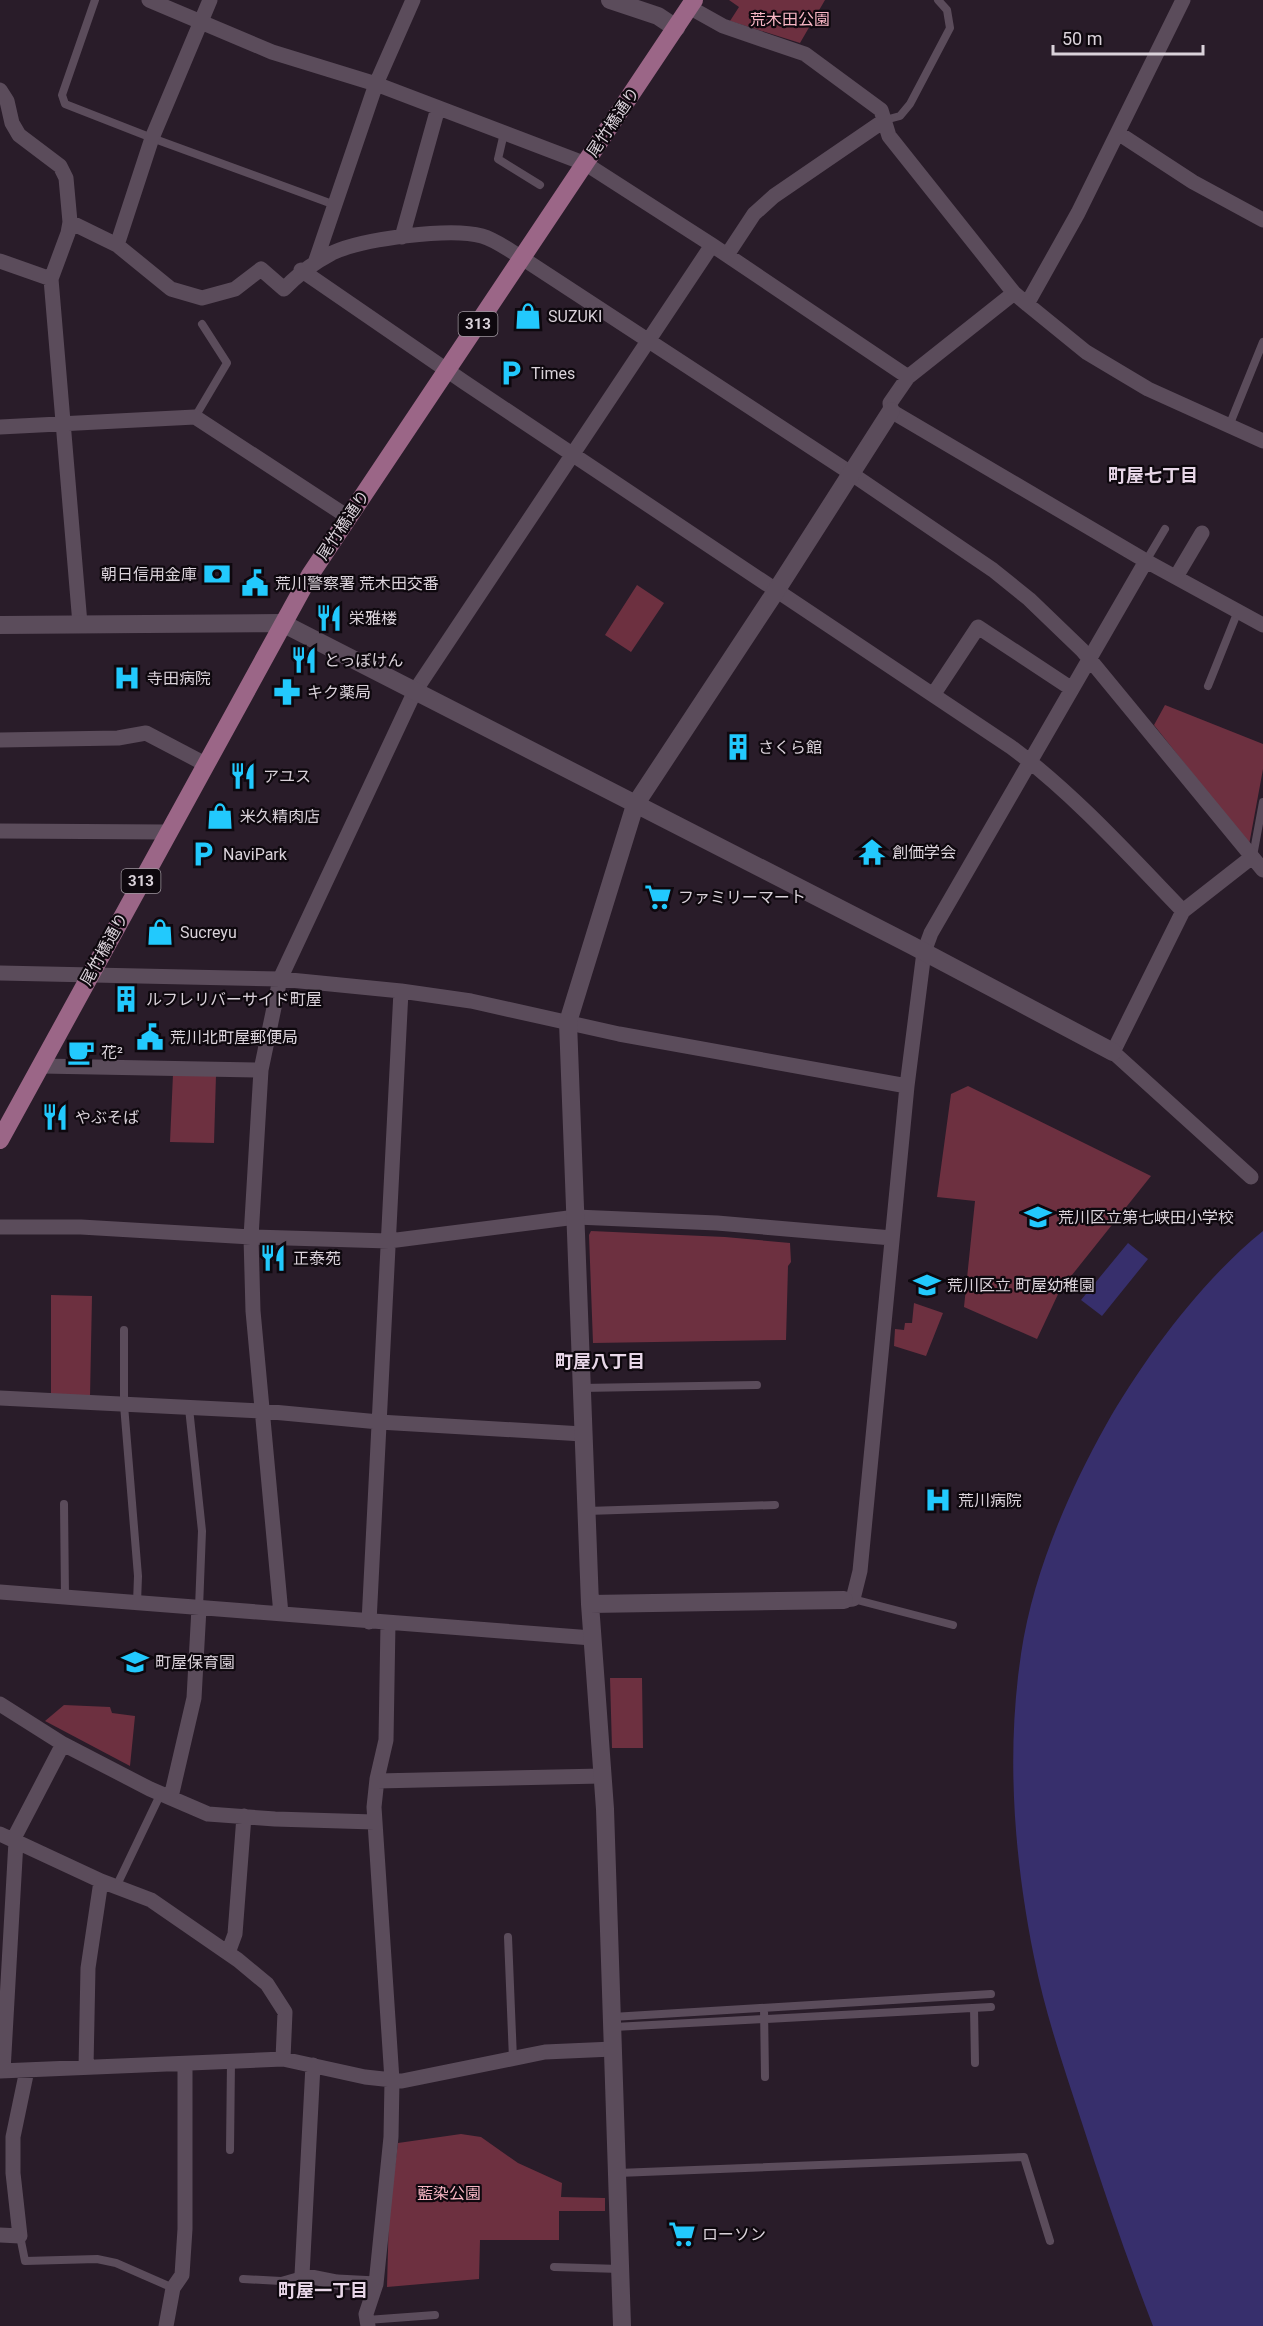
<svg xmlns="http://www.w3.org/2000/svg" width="1263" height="2326" font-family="Roboto,'Noto Sans JP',sans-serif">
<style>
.green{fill:#6d3040}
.water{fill:#372f6c}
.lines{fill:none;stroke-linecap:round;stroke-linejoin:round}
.service{stroke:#5b4c5b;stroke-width:8}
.minor{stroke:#5b4c5b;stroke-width:15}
.tertiary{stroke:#5b4c5b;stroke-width:18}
.primary{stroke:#9b6687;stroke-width:18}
.labels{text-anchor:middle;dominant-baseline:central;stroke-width:4.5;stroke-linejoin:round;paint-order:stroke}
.shield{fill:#0e080e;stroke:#9d959d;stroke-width:1.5}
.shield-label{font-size:15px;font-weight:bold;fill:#dad2da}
.park-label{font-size:16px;fill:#f8b6c4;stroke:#0e080e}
.street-label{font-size:16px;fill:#dad2da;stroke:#0e080e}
.poi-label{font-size:16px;fill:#dad2da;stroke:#0e080e;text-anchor:start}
.neighbourhood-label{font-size:18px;font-weight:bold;fill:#e8d7e8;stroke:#0e080e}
</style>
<rect width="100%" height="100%" fill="#291c29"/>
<path class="green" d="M 729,0 L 825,0 L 800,43 L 730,21 L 739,7 Z
M 637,585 L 664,603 L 631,652 L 605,635 Z
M 1165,705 L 1263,744 L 1263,769 L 1249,845 L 1154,725 Z
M 173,1074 L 216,1075 L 214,1143 L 170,1142 Z
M 968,1086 L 1151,1176 L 1060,1290 L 1037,1339 L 964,1307 L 975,1201 L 937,1197 L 951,1094 Z
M 591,1231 L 725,1237 L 790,1243 L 791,1262 L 788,1266 L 786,1340 L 593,1343 L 589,1235 Z
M 51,1295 L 92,1296 L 90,1397 L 51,1395 Z
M 914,1303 L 943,1313 L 926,1356 L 894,1346 L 895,1329 L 904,1330 L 905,1323 L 912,1323 Z
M 610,1678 L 642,1678 L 643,1748 L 612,1748 Z
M 64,1705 L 110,1707 L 112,1713 L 135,1716 L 130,1766 L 45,1721 Z
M 461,2134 L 481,2137 L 518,2163 L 562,2183 L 561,2197 L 605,2198 L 605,2211 L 559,2211 L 559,2240 L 480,2240 L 479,2279 L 387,2287 L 389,2212 L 398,2143 Z"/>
<path class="water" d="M 1263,1231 L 1263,2326 L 1153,2326 C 1127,2259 1104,2192 1082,2123 C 1064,2068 1045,2013 1034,1957 C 1014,1858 1006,1754 1021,1654 C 1033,1574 1067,1495 1106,1425 C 1144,1358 1203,1279 1263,1231 Z
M 1128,1243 L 1148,1259 L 1102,1316 L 1081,1300 Z"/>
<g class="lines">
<path class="service" d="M 95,0 L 62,95 L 65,104 L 152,138 L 335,205
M 885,120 L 900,116 L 910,104 L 950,28 L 947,10 L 938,0
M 504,133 L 498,159 L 540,185
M 195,417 L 227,363 L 202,324
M 1229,426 L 1263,342
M 1146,561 L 1165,529
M 1208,686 L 1238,611
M 1253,856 L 1263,802
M 124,1330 L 124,1405 L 138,1576 L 137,1603
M 581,1388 L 757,1385
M 189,1408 L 202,1531 L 199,1608
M 64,1504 L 65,1597
M 587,1511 L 775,1505
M 853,1599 L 953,1625
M 116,1887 L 161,1793
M 508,1937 L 513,2059
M 764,2008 L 765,2077
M 974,2008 L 975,2063
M 612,2017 L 991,1994
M 614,2027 L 991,2007
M 230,2150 L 231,2061
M 618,2173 L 1024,2157 L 1050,2241
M 20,2236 L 25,2261 L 97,2259 L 116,2263 L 173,2288
M 554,2267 L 620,2269
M 243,2279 L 281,2281 L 302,2275
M 367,2320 L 435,2315"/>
<path class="minor" d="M 149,0 L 272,52 L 376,84 L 586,164 L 712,245 L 908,377
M 1183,0 L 1078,213 L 1027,304 L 1014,293 L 908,377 L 890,403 L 891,411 L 1146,561 L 1263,625
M 689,7 L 723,26 L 805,54 L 881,110 L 889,136 L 1014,293
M 0,90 L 7,101 L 12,123 L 19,135 L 60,166 L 66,178 L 70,222
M 1118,133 L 1193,182 L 1263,220
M 402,237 L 438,108
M 117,245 L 152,138 L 210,0
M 727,255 L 754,214 L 774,196 L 885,120
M 0,261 L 51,279
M 315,263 L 376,84 L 413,0
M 301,270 L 464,382 L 1011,747 C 1074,794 1128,854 1183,911
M 1027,304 L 1086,352 L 1148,389 L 1263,441
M 0,427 L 195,417 L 348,517
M 1176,577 L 1202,533
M 80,624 L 51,279 L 68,233 L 70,222 L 117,245 L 171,289 L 202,298 L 235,289 L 261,269 L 284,289 C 298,274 313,263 332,253 C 362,239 450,227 482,236 C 496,240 509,250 522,258 L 843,468 L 993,570 L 1029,599 L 1082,650 L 1263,870
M 933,695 L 978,627 L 1072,689
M 0,740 L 118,738 L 146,733 L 205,764
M 0,831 L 167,832
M 0,973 L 280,979 L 401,991 L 471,1001 L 619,1034 L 907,1086
M 41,1066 L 261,1070
M 1251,1177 L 1113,1052 L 1183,911 L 1252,857
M 0,1227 L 81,1227 L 251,1237 L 389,1241 L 576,1217 L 717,1223 L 892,1238
M 0,1398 L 262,1411 L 379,1422 L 583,1434
M 0,1592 L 592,1638
M 844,1600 L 853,1599 L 860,1571 L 907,1086 L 924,952 L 931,933 L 1146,561
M 281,1614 L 253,1311 L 251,1237 L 261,1070 L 280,979 L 415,691 L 712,245
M 369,1622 L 401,991
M 0,1704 L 63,1744 L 150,1789 L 208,1814 L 275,1819 L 374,1822
M 377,1781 L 602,1776
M 171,1797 L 194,1698 L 199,1608
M 0,1834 L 101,1881 L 151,1900 L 238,1960 L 267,1984 L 285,2012 L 283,2059
M 13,1840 L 63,1744
M 228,1953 L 235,1934 L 244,1816
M 313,2065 L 302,2275 L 337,2282 L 376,2284
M 86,2067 L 88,1968 L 101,1881
M 0,2071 L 283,2059 L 365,2077 L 402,2081 L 545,2052 L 613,2049
M 3,2071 L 16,1841
M 0,2235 L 20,2236 L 13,2173 L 13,2137 L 27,2070
M 166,2326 L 173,2288 L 182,2275 L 185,2229 L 185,2064
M 368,2326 L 366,2314 L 376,2284 L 391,2137 L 392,2080 L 374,1807 L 377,1779 L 386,1740 L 388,1623"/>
<path class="tertiary" d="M 610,0 L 658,16 L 676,28
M 0,625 L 282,623 L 911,945 L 1113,1052
M 590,1604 L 844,1600
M 622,2326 L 605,1809 L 590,1604 L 568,1022 L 635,805 L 776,591 L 891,411"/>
<path class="primary" d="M 0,1140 L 310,575 L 694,0"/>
</g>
<defs>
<symbol id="shop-bare" viewBox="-9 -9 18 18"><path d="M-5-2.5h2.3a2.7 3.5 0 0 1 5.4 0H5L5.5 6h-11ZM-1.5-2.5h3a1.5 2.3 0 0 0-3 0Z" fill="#22c9fd" stroke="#0e080e" stroke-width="2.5" paint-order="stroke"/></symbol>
<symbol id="parking-bare" viewBox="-9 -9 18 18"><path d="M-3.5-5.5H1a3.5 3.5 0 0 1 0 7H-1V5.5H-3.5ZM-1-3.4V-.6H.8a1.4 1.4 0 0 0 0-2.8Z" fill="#22c9fd" stroke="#0e080e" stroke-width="2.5" paint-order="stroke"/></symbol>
<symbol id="bank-bare" viewBox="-9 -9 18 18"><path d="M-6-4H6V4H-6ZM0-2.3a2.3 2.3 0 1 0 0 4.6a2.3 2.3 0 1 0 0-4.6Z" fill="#22c9fd" stroke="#0e080e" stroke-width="2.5" paint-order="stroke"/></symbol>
<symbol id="civic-bare" viewBox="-9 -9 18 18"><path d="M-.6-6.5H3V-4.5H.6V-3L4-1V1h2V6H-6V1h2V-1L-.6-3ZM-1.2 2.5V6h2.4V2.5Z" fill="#22c9fd" stroke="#0e080e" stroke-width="2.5" paint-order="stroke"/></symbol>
<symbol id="restaurant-bare" viewBox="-9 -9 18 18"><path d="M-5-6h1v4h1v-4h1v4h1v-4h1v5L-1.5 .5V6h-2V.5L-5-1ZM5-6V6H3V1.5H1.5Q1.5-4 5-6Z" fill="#22c9fd" stroke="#0e080e" stroke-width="2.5" paint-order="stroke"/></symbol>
<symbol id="hospital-bare" viewBox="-9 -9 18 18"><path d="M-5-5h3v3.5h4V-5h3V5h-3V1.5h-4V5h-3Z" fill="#22c9fd" stroke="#0e080e" stroke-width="2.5" paint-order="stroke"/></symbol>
<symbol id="pharmacy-bare" viewBox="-9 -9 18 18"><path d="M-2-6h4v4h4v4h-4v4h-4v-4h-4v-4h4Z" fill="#22c9fd" stroke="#0e080e" stroke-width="2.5" paint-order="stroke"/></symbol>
<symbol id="building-bare" viewBox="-9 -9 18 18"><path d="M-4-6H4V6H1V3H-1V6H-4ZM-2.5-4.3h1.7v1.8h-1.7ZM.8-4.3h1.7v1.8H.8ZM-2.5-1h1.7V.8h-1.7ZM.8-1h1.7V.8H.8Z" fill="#22c9fd" stroke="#0e080e" stroke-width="2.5" paint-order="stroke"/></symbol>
<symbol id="temple-bare" viewBox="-9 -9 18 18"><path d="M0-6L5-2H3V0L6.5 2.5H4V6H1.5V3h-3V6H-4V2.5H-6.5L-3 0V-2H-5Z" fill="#22c9fd" stroke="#0e080e" stroke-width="2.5" paint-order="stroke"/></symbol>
<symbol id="supermarket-bare" viewBox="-9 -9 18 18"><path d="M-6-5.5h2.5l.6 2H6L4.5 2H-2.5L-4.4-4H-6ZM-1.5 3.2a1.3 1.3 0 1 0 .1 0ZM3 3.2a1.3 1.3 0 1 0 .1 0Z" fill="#22c9fd" stroke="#0e080e" stroke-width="2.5" paint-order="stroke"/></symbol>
<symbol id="cafe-bare" viewBox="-9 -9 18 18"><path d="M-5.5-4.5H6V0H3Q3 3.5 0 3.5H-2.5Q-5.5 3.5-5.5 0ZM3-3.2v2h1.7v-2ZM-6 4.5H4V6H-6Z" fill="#22c9fd" stroke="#0e080e" stroke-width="2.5" paint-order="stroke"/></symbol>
<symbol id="school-bare" viewBox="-9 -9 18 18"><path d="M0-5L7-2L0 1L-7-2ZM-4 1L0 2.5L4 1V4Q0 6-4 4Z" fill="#22c9fd" stroke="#0e080e" stroke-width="2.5" paint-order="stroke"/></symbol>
</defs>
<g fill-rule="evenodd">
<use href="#shop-bare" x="509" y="297" width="38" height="38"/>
<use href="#parking-bare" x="492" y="354" width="38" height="38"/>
<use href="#bank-bare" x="198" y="555" width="38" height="38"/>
<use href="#civic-bare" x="236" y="564" width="38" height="38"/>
<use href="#restaurant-bare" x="310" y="599" width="38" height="38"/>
<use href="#restaurant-bare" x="285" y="641" width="38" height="38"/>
<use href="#hospital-bare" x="108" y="659" width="38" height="38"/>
<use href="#pharmacy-bare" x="268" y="673" width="38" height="38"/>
<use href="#building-bare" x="719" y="728" width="38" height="38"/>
<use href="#restaurant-bare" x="224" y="757" width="38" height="38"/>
<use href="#shop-bare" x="201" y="797" width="38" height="38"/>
<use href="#temple-bare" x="853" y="833" width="38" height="38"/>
<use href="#parking-bare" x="184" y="835" width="38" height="38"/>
<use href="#supermarket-bare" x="639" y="878" width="38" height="38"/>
<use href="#shop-bare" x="141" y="913" width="38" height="38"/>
<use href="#building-bare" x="107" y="980" width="38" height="38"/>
<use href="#civic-bare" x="131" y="1018" width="38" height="38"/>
<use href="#cafe-bare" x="62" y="1033" width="38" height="38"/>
<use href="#restaurant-bare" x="36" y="1098" width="38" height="38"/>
<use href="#school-bare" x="1019" y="1198" width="38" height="38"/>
<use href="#restaurant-bare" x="254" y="1239" width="38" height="38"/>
<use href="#school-bare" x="908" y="1266" width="38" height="38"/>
<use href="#hospital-bare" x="919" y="1481" width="38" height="38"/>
<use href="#school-bare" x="116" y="1643" width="38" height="38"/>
<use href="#supermarket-bare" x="663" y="2215" width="38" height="38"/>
</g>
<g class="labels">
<g class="shield">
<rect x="458.5" y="312" width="39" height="24" rx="4.5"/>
<rect x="121.5" y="869" width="39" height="24" rx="4.5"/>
</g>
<g class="shield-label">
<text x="478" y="324">313</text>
<text x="141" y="881">313</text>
</g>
<g class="park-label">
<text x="790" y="19">荒木田公園</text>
<text x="449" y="2193">藍染公園</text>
</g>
<g class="street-label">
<text transform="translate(613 122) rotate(-56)">尾竹橋通り</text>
<text transform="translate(343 525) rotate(-56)">尾竹橋通り</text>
<text transform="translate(104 949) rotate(-61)">尾竹橋通り</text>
</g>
<g class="poi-label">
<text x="548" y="316">SUZUKI</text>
<text x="531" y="373">Times</text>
<text x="197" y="574" text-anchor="end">朝日信用金庫</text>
<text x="275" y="583">荒川警察署 荒木田交番</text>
<text x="349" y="618">栄雅楼</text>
<text x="324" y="660">とっぽけん</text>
<text x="147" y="678">寺田病院</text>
<text x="307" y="692">キク薬局</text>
<text x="758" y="747">さくら館</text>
<text x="263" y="776">アユス</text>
<text x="240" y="816">米久精肉店</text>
<text x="892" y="852">創価学会</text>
<text x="223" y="854">NaviPark</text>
<text x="678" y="897">ファミリーマート</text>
<text x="180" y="932">Sucreyu</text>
<text x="146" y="999">ルフレリバーサイド町屋</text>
<text x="170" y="1037">荒川北町屋郵便局</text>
<text x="101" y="1052">花²</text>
<text x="75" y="1117">やぶそば</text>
<text x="1058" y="1217">荒川区立第七峡田小学校</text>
<text x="293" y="1258">正泰苑</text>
<text x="947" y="1285">荒川区立 町屋幼稚園</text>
<text x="958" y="1500">荒川病院</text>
<text x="155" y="1662">町屋保育園</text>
<text x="702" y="2234">ローソン</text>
</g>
<g class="neighbourhood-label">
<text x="1153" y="475">町屋七丁目</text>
<text x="600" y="1361">町屋八丁目</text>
<text x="323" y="2290">町屋一丁目</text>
</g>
</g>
<path d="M1053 45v9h150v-9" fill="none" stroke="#dad2da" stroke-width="3"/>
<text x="1062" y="45" font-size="18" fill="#dad2da" stroke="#0e080e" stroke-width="4.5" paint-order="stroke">50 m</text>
</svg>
